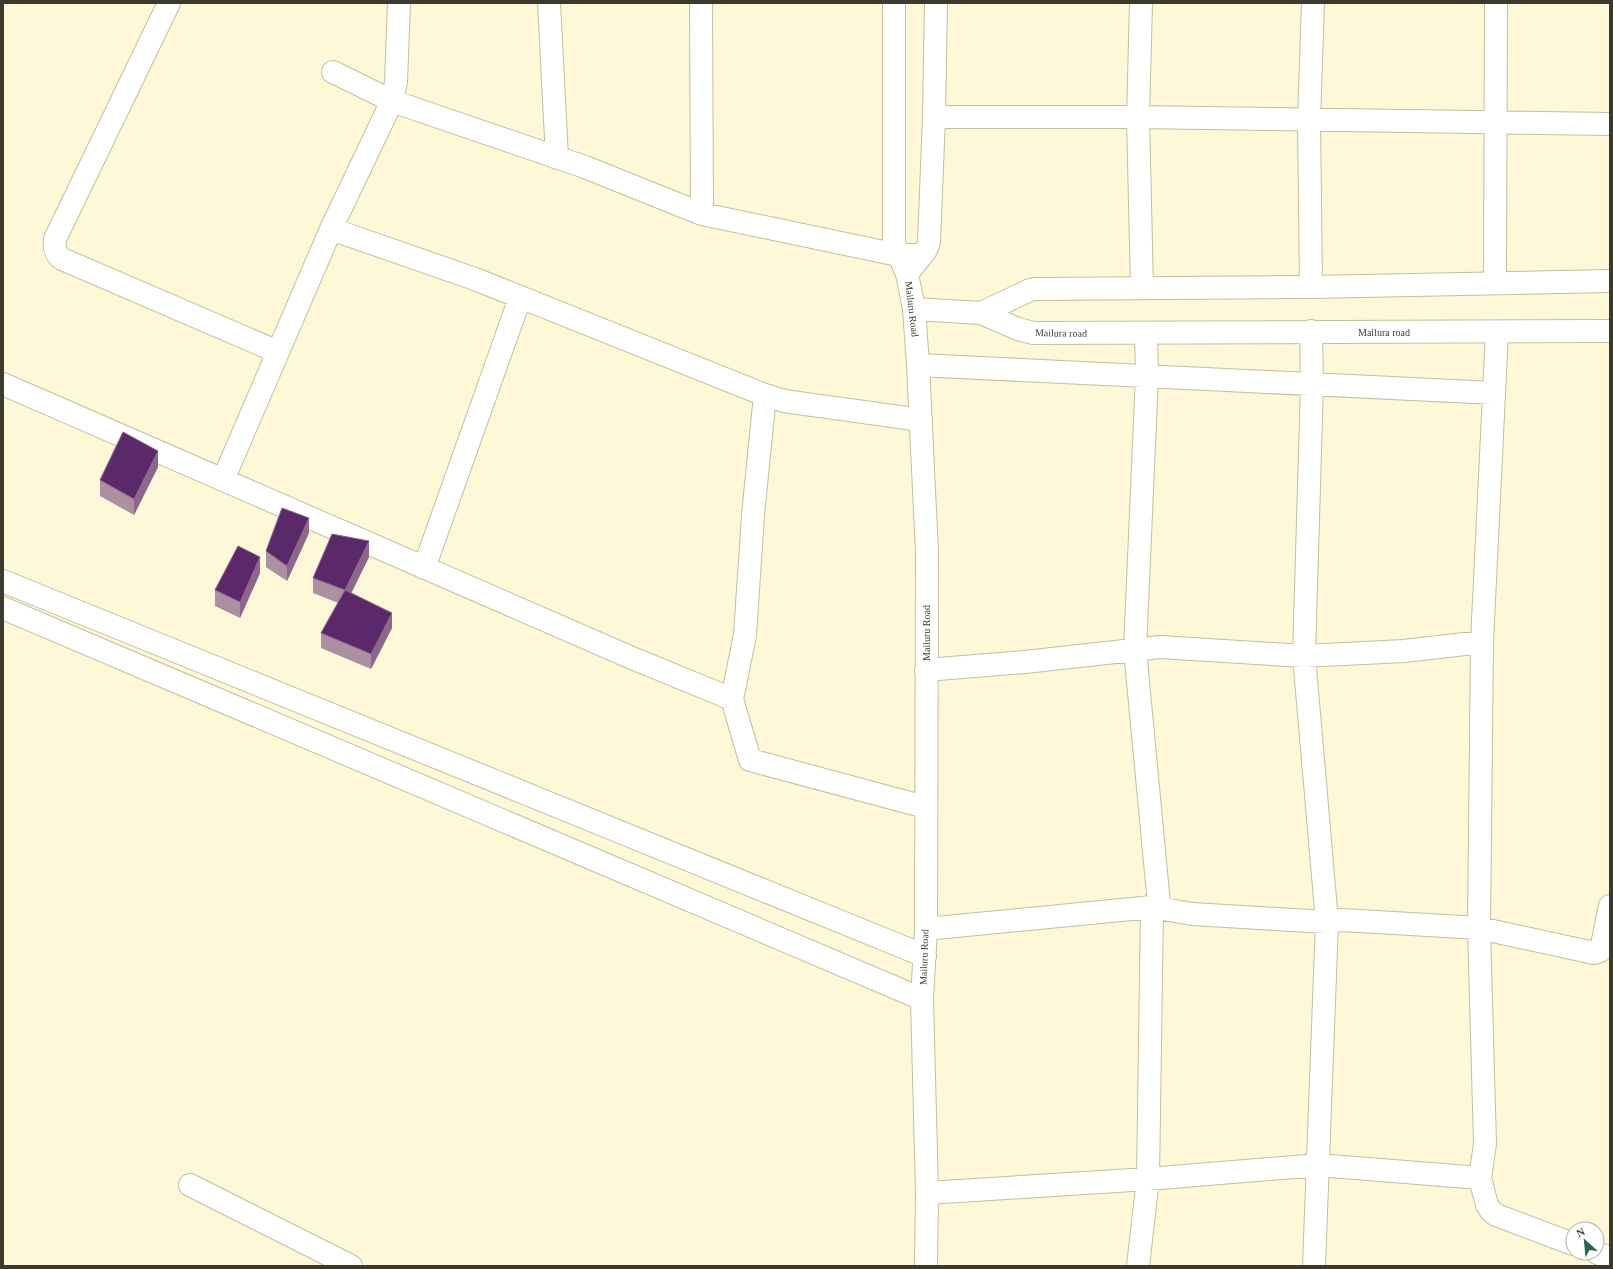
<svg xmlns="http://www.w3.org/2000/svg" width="1613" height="1269" font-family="Georgia,serif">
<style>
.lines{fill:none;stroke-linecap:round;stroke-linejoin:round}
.street-casing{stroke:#c4be9f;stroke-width:24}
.secondary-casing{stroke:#c4be9f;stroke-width:24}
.street{stroke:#fff;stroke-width:22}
.secondary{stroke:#fff;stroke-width:22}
.wall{fill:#ac90a1}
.shaded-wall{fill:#8c668b}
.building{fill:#5b286a;stroke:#8c668b}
.labels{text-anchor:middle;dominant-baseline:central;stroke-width:4;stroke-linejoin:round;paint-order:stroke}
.street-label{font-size:10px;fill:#3c3a2d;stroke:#fff}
</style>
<rect width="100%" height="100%" fill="#fef8d8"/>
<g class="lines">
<defs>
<path id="street" d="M 169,3 L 55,239 C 54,248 55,254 62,259 L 278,352
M 549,3 L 557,158
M 701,3 L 702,214
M 1141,3 L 1138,117 L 1142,288
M 333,72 L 392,101 L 585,167 L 702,214 L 898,255 L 915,255
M 934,117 L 1138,117 L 1610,124
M 331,229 L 475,279 L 765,395 L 784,401 L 921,420
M 1495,283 L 1496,3
M 1311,287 L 1309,119 L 1313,3
M 1311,331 L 1312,384 L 1304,656 L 1327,922 L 1314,1266
M 918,365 L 1494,393
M 3,384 L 632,658 L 732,699 L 750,760 L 925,807
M 223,480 L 331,229 L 392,101 L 396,82 L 399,3
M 424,568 L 520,298
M 926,670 L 1025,662 L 1160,647 L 1304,656 L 1404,651 L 1482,642
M 732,699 L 745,635 L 753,515 L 765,395
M 926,929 L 1152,907 L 1192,914 L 1327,922 L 1342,920 L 1479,928 L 1594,953 L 1600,951 L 1602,945 L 1610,906
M 1480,1178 L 1487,1205 L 1491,1211 L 1496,1215 L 1573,1244
M 190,1185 L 351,1266
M 927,1193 L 1148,1179 L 1318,1165 L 1480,1178 L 1485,1144 L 1479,928 L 1482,642 L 1497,332
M 1597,1253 L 1610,1258
M 1138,1266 L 1148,1179 L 1152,907 L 1159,904 L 1135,650 L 1147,376 L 1146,333"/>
<path id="secondary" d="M 894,3 L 894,243 L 907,274 L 914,309 L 918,365 L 927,552 L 926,929 L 922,999 L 927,1193 L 926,1266
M 907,274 L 926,250 L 929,242 L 934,117 L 936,3
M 914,309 L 981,313 L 1018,329 L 1033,333 L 1610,331
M 981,313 L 1030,290 L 1035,289 L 1311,287 L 1610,281
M 3,581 L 925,956
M 3,608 L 922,999"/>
</defs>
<use href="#street" class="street-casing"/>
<use href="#secondary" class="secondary-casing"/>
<use href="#street" class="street"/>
<use href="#secondary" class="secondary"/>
</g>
<path class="wall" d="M 158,467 L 134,515 L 100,496 L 100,480 Z
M 309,533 L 287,581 L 266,567 L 266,551 Z
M 369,557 L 351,593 L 392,628 L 371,669 L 321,648 L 321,633 L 338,603 L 313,593 L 313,578 Z
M 260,573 L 240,618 L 215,606 L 215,590 Z"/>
<path class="shaded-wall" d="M 158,451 L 158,467 L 134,515 L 134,499 Z
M 309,518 L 309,533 L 287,581 L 287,566 Z
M 369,541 L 369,557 L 345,606 L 345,590 Z
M 260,557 L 260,573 L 240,618 L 240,602 Z
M 392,613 L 392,628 L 371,669 L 371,654 Z"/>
<path class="building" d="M 123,432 L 158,451 L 134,499 L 100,480 Z
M 282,508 L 309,518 L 287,566 L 266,551 Z
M 332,534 L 369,541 L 345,590 L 313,578 Z
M 238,546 L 260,557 L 240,602 L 215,590 Z
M 345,590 L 392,613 L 371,654 L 321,633 Z"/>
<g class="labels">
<g class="street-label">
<text transform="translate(912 309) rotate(83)">Mailuru Road</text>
<text x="1384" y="332">Mailura road</text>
<text transform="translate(1061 333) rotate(1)">Mailura road</text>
<text transform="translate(926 633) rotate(-90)">Mailuru Road</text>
<text transform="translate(924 957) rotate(-88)">Mailuru Road</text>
</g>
</g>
<rect width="1613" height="1269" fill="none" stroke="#3c3a2d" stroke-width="8"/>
<g transform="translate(1585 1241) rotate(333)"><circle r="19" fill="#ffffff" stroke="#b1b0ab"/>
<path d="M0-3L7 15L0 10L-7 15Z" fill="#2d664e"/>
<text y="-6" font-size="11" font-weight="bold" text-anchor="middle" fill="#3c3a2d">N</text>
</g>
</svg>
